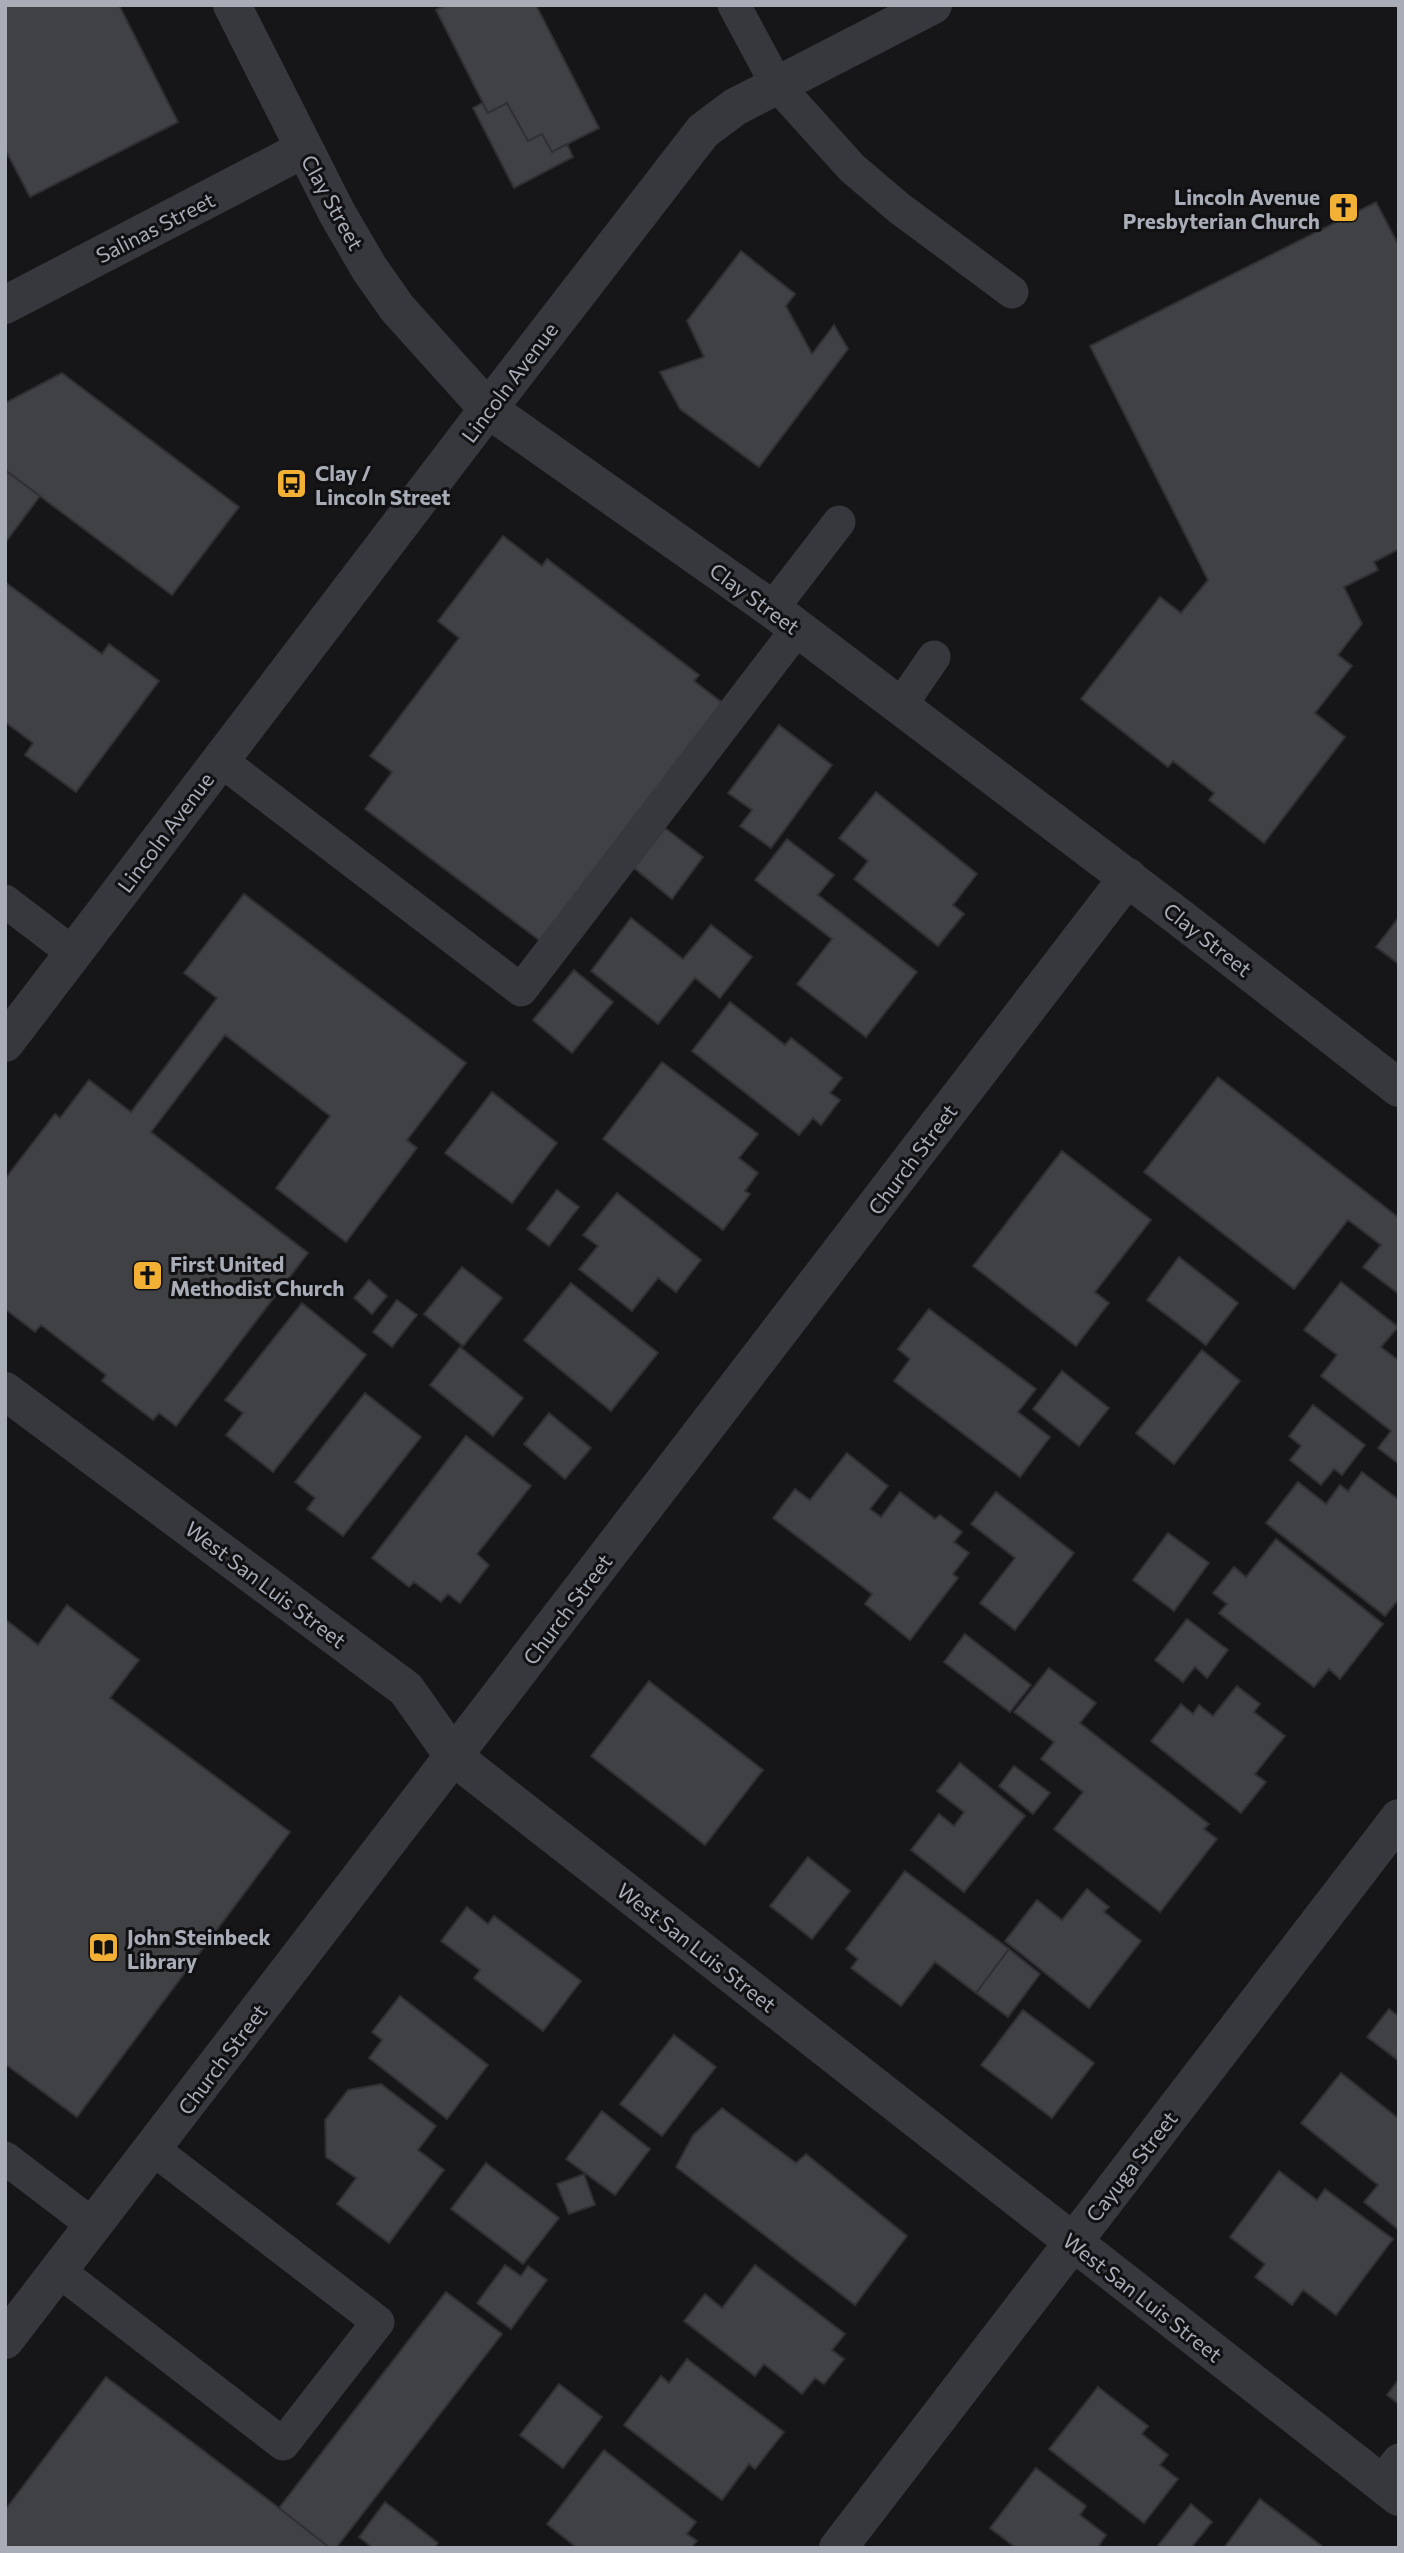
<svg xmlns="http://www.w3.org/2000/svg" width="1404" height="2553" font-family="Commissioner,sans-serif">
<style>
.building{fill:#404145;stroke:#303034;stroke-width:2}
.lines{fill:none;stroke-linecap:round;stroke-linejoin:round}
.service{stroke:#37383d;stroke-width:33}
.minor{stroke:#37383d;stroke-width:38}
.tertiary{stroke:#37383d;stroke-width:38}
.labels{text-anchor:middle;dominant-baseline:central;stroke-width:6;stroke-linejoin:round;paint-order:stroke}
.poi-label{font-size:21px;font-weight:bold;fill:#a8adb8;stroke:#111113;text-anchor:start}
.street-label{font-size:21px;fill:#a8adb8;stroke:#111113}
</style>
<rect width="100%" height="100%" fill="#161618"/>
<path class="building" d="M 5,5 L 119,5 L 178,122 L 30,197 L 5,149 Z
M 446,5 L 536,5 L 599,128 L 552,152 L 542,134 L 528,141 L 507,103 L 488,113 L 436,10 Z
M 482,103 L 488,113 L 507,103 L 528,141 L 542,134 L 552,152 L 567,144 L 573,157 L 514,188 L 473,108 Z
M 1376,202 L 1399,246 L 1399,549 L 1374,562 L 1378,570 L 1344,587 L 1362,624 L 1338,655 L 1352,666 L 1315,713 L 1345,737 L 1264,843 L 1209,800 L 1214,793 L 1173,761 L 1168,767 L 1081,699 L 1160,597 L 1181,613 L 1208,580 L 1090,346 Z
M 741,251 L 795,294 L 786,306 L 812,354 L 834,325 L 848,349 L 759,467 L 680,409 L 660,372 L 704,357 L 687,321 Z
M 62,373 L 239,507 L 172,595 L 5,470 L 5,403 Z
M 5,470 L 40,496 L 5,543 Z
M 503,536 L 542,566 L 547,559 L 699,675 L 694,681 L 724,704 L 543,943 L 365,809 L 392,772 L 370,756 L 459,638 L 438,621 Z
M 5,582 L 102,654 L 109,644 L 159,681 L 76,792 L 25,755 L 33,743 L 5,722 Z
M 779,725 L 832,765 L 771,848 L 740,826 L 752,810 L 728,793 Z
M 876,792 L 977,874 L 953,905 L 964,914 L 938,946 L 854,879 L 868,861 L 839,838 Z
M 665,828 L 703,857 L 672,899 L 634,868 Z
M 787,839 L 834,875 L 818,895 L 917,972 L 866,1037 L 797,984 L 832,939 L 755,880 Z
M 244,894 L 466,1063 L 407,1140 L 417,1148 L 346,1242 L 276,1188 L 330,1116 L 225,1035 L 151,1132 L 308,1253 L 176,1426 L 159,1413 L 153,1420 L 102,1381 L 106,1375 L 41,1325 L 35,1332 L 5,1309 L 5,1179 L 55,1114 L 60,1118 L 89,1080 L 131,1112 L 217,998 L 184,973 Z
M 1399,917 L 1399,964 L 1376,947 Z
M 631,918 L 683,959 L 711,925 L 752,957 L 720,998 L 695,978 L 658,1024 L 591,971 Z
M 574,970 L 613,1002 L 572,1053 L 533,1020 Z
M 730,1002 L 785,1045 L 791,1038 L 842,1078 L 830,1093 L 840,1100 L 821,1125 L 813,1118 L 799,1135 L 692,1051 Z
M 662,1062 L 758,1134 L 739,1158 L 758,1173 L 745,1191 L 750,1194 L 723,1230 L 603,1139 Z
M 1218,1077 L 1399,1218 L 1399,1294 L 1363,1267 L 1381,1245 L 1348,1220 L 1294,1289 L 1144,1172 Z
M 492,1092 L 557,1143 L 512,1203 L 445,1153 Z
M 1062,1151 L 1151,1220 L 1095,1292 L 1109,1303 L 1076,1346 L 973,1266 Z
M 557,1190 L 579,1207 L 549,1246 L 527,1229 Z
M 617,1193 L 701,1260 L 676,1292 L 658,1278 L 632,1311 L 579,1269 L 598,1246 L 583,1235 Z
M 1179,1257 L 1238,1303 L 1206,1345 L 1147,1300 Z
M 462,1267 L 502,1298 L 463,1346 L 424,1314 Z
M 369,1280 L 387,1296 L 372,1314 L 354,1298 Z
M 1341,1282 L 1398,1327 L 1381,1347 L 1399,1361 L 1399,1464 L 1378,1448 L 1391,1431 L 1321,1376 L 1337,1355 L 1304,1330 Z
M 571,1283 L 658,1353 L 611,1411 L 524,1340 Z
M 397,1300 L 417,1315 L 392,1347 L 373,1332 Z
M 302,1303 L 366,1355 L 273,1472 L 226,1435 L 243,1413 L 225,1400 Z
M 929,1309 L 1036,1389 L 1018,1412 L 1050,1437 L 1020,1477 L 894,1381 L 910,1359 L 898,1349 Z
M 460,1347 L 523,1398 L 493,1436 L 430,1385 Z
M 1202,1350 L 1240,1381 L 1174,1464 L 1136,1433 Z
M 1062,1371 L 1109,1408 L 1079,1446 L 1033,1409 Z
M 365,1393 L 421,1437 L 343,1536 L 307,1509 L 315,1498 L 295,1482 Z
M 1313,1405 L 1365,1445 L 1342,1475 L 1334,1469 L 1321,1485 L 1290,1460 L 1301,1446 L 1289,1436 Z
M 549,1413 L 591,1448 L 565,1479 L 524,1444 Z
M 466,1436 L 531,1486 L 477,1554 L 489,1565 L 460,1603 L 448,1594 L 441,1602 L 414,1582 L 409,1587 L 372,1558 Z
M 847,1453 L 888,1486 L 870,1509 L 881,1517 L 900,1492 L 935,1519 L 940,1515 L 962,1532 L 954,1542 L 969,1553 L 953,1574 L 958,1578 L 910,1640 L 865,1604 L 872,1594 L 773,1518 L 795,1489 L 810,1500 Z
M 1362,1472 L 1399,1500 L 1399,1599 L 1385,1616 L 1266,1523 L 1298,1482 L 1326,1504 L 1340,1485 L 1348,1491 Z
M 996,1492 L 1074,1553 L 1015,1630 L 980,1603 L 1015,1558 L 971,1524 Z
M 1168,1533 L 1209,1563 L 1174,1611 L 1133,1580 Z
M 1276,1539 L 1383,1624 L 1340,1679 L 1329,1669 L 1314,1687 L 1219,1613 L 1227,1604 L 1213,1593 L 1234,1567 L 1246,1577 Z
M 67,1605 L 139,1660 L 110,1698 L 290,1832 L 77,2117 L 5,2064 L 5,1619 L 38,1645 Z
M 1187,1619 L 1228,1650 L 1207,1678 L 1195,1667 L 1183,1682 L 1155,1660 Z
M 965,1634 L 1031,1685 L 1010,1712 L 944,1662 Z
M 1049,1668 L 1096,1703 L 1080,1723 L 1209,1824 L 1204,1829 L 1217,1839 L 1160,1912 L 1054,1829 L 1083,1792 L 1041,1759 L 1054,1742 L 1014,1712 Z
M 649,1681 L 763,1770 L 705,1845 L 591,1756 Z
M 1237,1686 L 1260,1704 L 1254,1712 L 1285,1736 L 1255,1774 L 1266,1782 L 1241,1813 L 1151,1741 L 1181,1704 L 1193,1714 L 1199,1705 L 1213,1716 Z
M 960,1763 L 1025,1816 L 964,1892 L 911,1850 L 939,1814 L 954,1826 L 964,1812 L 937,1791 Z
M 1014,1766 L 1050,1793 L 1033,1814 L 999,1786 Z
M 808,1857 L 850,1891 L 812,1939 L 770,1906 Z
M 905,1871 L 1009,1949 L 976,1993 L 935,1962 L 901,2006 L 851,1968 L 858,1959 L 846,1949 Z
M 1087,1889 L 1109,1907 L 1104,1912 L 1141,1941 L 1089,2008 L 1005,1941 L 1037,1900 L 1062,1920 Z
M 467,1907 L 488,1924 L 494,1916 L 581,1981 L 543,2031 L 474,1978 L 480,1970 L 441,1941 Z
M 1009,1949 L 1040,1974 L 1008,2017 L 976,1993 Z
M 400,1996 L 488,2065 L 447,2119 L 369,2058 L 382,2040 L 372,2032 Z
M 1389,2009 L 1397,2015 L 1399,2013 L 1399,2061 L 1367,2037 Z
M 1023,2010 L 1094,2063 L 1052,2118 L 981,2065 Z
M 674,2035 L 716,2067 L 662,2136 L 620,2104 Z
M 1341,2073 L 1399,2119 L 1399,2230 L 1364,2202 L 1378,2185 L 1301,2123 Z
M 381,2084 L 436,2126 L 418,2150 L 444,2170 L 389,2243 L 337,2204 L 356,2178 L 326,2157 L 325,2120 L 348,2090 Z
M 722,2108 L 796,2163 L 806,2154 L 907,2236 L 855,2305 L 676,2167 L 693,2135 Z
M 602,2111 L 650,2149 L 615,2195 L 566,2159 Z
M 486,2163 L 559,2218 L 523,2264 L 451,2209 Z
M 1279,2171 L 1317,2200 L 1325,2189 L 1393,2239 L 1336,2315 L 1303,2290 L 1292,2305 L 1255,2277 L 1265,2264 L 1230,2237 Z
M 584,2174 L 595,2205 L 569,2214 L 557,2184 Z
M 505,2265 L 521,2276 L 528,2266 L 547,2280 L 511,2329 L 477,2303 Z
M 755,2265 L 845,2334 L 832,2350 L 844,2359 L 824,2384 L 815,2378 L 802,2394 L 764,2364 L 755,2376 L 684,2321 L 705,2294 L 722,2308 Z
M 446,2292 L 502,2334 L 336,2548 L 330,2548 L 279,2508 Z
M 687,2359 L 784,2432 L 755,2469 L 749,2464 L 722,2500 L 624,2425 L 661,2376 L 669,2383 Z
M 106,2377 L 279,2508 L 330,2548 L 5,2548 L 5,2510 Z
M 1399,2379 L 1399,2404 L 1387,2395 Z
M 559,2384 L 602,2417 L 563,2468 L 520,2435 Z
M 1098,2387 L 1148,2426 L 1142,2434 L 1168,2455 L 1160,2465 L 1178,2479 L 1144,2523 L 1049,2449 Z
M 604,2450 L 696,2522 L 687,2534 L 697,2541 L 691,2548 L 577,2548 L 547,2524 Z
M 1036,2468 L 1086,2506 L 1080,2515 L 1106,2535 L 1098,2547 L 1100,2548 L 1016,2548 L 990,2528 Z
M 1260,2499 L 1323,2547 L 1224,2548 Z
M 385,2502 L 438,2543 L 434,2548 L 373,2548 L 359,2537 Z
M 1191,2504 L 1212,2522 L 1191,2548 L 1156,2548 Z"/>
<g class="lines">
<path class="service" d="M 734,5 L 777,85 L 852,168 L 899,208 L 1012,292
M 772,609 L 839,522
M 901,705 L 934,657
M 220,760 L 521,990 L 798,628
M 5,901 L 73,953
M 5,2158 L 93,2225
M 59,2271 L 283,2444 L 378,2322 L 153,2149
M 1381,2483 L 1399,2460"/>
<path class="minor" d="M 5,305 L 304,149
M 5,1043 L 488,409 L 703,131 L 735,107 L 933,5
M 5,1391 L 406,1689 L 454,1757 L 1399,2497
M 5,2340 L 1128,877
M 838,2548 L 1399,1818"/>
<path class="tertiary" d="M 232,5 L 337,213 L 369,268 L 397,308 L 488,409 L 772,609 L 1179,917 L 1399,1088"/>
</g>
<defs>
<symbol id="church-square" viewBox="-11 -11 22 22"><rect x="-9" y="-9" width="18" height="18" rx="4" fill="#f2b134" stroke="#111113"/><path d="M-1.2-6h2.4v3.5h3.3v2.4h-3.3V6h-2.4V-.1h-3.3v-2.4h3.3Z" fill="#111"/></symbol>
<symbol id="bus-square" viewBox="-11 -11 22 22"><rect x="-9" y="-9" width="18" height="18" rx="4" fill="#f2b134" stroke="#111113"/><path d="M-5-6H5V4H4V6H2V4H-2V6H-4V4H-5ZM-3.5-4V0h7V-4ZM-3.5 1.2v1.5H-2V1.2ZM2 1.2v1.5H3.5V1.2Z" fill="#111"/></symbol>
<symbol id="library-square" viewBox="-11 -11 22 22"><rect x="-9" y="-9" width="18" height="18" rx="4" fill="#f2b134" stroke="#111113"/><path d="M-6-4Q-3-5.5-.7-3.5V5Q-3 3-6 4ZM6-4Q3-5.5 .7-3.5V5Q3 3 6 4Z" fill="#111"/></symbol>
</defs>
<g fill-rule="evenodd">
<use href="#church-square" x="1326" y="190" width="35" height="35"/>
<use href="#bus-square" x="274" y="466" width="35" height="35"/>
<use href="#church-square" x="130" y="1258" width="35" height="35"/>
<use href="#library-square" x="86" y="1930" width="35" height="35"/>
</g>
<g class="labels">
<g class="poi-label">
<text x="1320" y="196" text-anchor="end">Lincoln Avenue<tspan x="1320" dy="24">Presbyterian Church</tspan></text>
<text x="315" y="472">Clay /<tspan x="315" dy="24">Lincoln Street</tspan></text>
<text x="170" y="1263">First United<tspan x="170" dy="24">Methodist Church</tspan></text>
<text x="127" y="1936">John Steinbeck<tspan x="127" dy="24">Library</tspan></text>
</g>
<g class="street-label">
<text transform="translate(333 202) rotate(61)">Clay Street</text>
<text transform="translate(155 227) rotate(-27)">Salinas Street</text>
<text transform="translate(509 382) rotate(-53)">Lincoln Avenue</text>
<text transform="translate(755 598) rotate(36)">Clay Street</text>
<text transform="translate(165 832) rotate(-53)">Lincoln Avenue</text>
<text transform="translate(1208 939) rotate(38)">Clay Street</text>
<text transform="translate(912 1159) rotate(-53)">Church Street</text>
<text transform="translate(266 1584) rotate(37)">West San Luis Street</text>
<text transform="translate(567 1609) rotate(-53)">Church Street</text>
<text transform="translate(697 1947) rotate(38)">West San Luis Street</text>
<text transform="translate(222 2059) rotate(-53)">Church Street</text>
<text transform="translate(1131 2166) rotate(-52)">Cayuga Street</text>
<text transform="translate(1143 2297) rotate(38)">West San Luis Street</text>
</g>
</g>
<rect width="1404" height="2553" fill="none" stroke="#a8adb8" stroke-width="14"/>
</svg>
